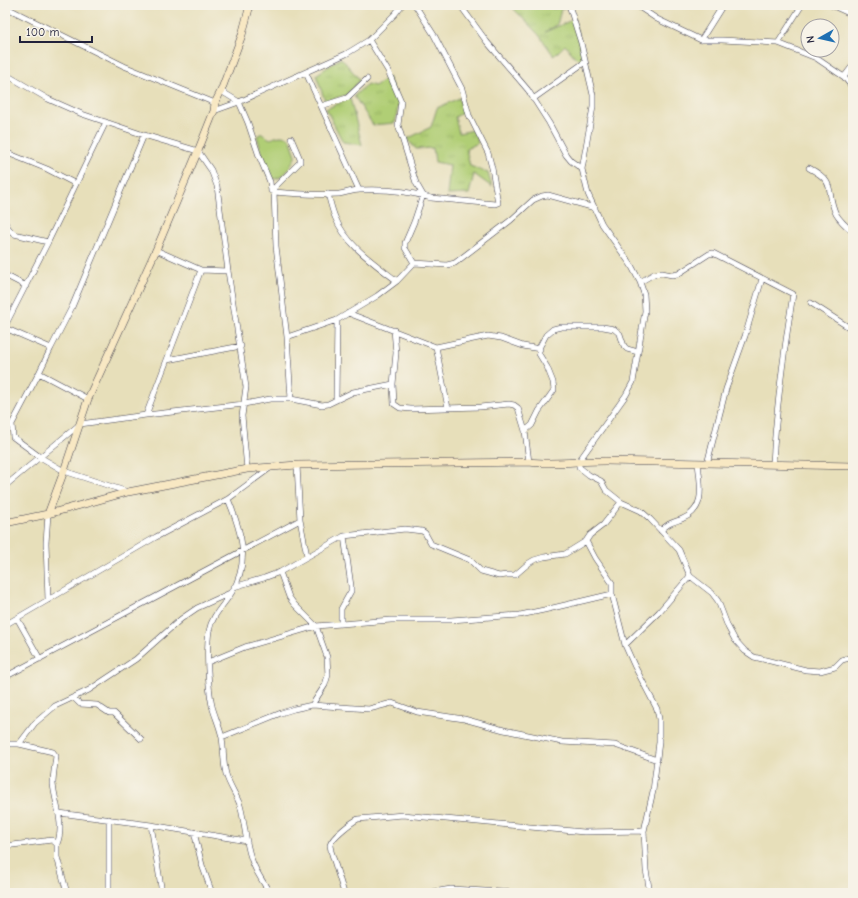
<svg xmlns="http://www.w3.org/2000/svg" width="858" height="898" font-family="'Comic Neue',sans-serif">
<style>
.grass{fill:url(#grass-tufts);stroke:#697858}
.park{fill:#b0ce74;stroke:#697858}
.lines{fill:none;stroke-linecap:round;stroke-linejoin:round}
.street-casing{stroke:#403e4e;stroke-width:6}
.secondary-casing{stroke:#403e4e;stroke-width:8}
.street{stroke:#fff;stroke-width:5}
.secondary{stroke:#f8e8c3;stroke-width:7}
</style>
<defs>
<pattern id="grass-tufts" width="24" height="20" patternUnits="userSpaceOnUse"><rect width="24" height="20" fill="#b0ce74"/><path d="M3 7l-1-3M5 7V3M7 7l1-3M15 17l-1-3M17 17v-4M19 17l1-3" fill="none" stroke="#97b165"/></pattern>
</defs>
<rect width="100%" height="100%" fill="#f7f3e8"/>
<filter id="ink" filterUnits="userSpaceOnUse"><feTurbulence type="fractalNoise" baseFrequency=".025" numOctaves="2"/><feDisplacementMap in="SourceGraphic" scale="8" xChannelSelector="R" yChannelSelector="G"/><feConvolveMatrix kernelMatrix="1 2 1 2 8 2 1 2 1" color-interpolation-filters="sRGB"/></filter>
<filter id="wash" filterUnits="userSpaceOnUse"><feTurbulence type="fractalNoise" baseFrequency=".012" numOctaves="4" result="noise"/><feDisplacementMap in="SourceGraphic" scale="16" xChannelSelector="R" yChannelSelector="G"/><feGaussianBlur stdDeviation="0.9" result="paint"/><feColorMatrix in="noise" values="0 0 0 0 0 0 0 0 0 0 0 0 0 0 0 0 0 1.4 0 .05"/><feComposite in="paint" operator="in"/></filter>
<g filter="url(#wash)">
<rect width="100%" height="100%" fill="#e7dfba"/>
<path class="grass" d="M 513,5 L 548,5 L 554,9 L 560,5 L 568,5 L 569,7 L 561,9 L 557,25 L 545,32 L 574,19 L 585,62 L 576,58 L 565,45 L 554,56 L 539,35 L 512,7 Z
M 341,58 L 360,80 L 346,95 L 325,101 L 316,75 Z
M 388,77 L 399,102 L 395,123 L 373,125 L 354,96 L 367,84 L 375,86 Z
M 350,98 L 362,145 L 343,142 L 326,109 Z
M 459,98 L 464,112 L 455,117 L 459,133 L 474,130 L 478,143 L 466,149 L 470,166 L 488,173 L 492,187 L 474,174 L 469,194 L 447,195 L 450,165 L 435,162 L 433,148 L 416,149 L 407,139 L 431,127 L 437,108 Z"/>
<path class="park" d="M 262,133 C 274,143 269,137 281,136 C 283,136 285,137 288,137 L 291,141 L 296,155 C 291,166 285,180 271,179 L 268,174 L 257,136 Z"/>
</g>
<g filter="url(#ink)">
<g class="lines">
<defs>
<path id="street" d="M 460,5 L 487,42 L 528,90 L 549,123 L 566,155 L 571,161 L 582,169
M 569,5 L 581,43 L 593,95 L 593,107 L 582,169 L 588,194 L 602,224 L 631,265 L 640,282 L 644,294 L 645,311 L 633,382 L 626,395 L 579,461 L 579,467 L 589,475 L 601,481 L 606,490 L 621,502 L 641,511 L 650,519 L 679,550 L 690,576 L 712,593 L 718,601 L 728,627 L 735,640 L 745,651 L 754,657 L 806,670 L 820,671 L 835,667 L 842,660 L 849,658 L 853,658
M 636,5 L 657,19 L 701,40 L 722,40 L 778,43 L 816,58 L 844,77 L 853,88
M 831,5 L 853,15
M 5,7 L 124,66 L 215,103
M 701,40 L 723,5
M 778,43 L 802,5
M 306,73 L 359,190
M 5,74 L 48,99 L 82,114 L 144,135 L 198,151 L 211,170 L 217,186 L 228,271 L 246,387 L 242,416 L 247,469
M 844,77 L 853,65
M 533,99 L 585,62
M 321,106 L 347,98 L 367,79
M 214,111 L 239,102 L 346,54 L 369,40 L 395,14 L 402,5
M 5,152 L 47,169 L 76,184
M 809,168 C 838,183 825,191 836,214 C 840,221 847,227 853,232
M 271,191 L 300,162 L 300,159 L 291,138
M 274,192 C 295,194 317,195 339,194 C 346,193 353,190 360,190 C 383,189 409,191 431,198 L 495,204 L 498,203 L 492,168 L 488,153 L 469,115 L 462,89 L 434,35 L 415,5
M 328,194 C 330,201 332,210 335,217 C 346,245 374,263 397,281
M 5,223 L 9,229 L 14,234 L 48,242
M 156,250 L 201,270 L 228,271
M 414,263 L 447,265 L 455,263 L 511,220 L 533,200 L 542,196 L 548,195 L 595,208
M 5,275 L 26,286
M 640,282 L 654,274 L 662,273 L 672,275 L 678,274 L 709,254 L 713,253 L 793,294 C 784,351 776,407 773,464
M 811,303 L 853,330
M 348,313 L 436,347 L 488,336 L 501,338 L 523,346 L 540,349
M 5,326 L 48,242 L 106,122
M 5,328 L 51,348 L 39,373 L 12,424 L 13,437 L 40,457 L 64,471 L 128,492
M 394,330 L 396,353 L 393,384 L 394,404 L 400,408 L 411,409 L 480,407 L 509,404 L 514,405 L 518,408 L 525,431 L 529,462
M 287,337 L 337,320 L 377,296 L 397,281 L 414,263 L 405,248 L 405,243 L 414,222 L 423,195 L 416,183 L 398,125 L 401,101 L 388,71 L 369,40
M 436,347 L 448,408
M 51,348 L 72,307 L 144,135
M 167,360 L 241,346
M 39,373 L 88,399
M 291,399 L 322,405 L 328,404 L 353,392 L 393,384
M 336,399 L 337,320
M 146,415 L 201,270
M 525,431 L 532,425 L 539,411 L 554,390 L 553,382 L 547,367 L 539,354 L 539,348 L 546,335 L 553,329 L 561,327 L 603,327 L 614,329 L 620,334 L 624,346 L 627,349 L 638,352
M 707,464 L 726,389 L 745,336 L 762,279
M 297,465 L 300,520 L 307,556
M 5,486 L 80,424 L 146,415 L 244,404 L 270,399 L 291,399 L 287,337 L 276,246 L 274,192 L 271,191 L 270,182 L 259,156 L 248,123 L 239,102 L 221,91
M 228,499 C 241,531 251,560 232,592 C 224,605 212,615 209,631 C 206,650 208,687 212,706 C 215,717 220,727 222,738 C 224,750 223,763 226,774 C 229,785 236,794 240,805 C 245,822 245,841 251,858 C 255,871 263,882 270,893
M 661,531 C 667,523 674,522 682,519 C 707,509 700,484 698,463
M 5,534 L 7,523
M 586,541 L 595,558 L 612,583 L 612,594 L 625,645 L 634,665 L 657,709 L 659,719 L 659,742 L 653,791 L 644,831 L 646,870 L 650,893
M 280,572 L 289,597 L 294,604 L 316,626 L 327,657 L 328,675 L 325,685 L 312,705
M 234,587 L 264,578 L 280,572 L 344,536 L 405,529 L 422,531 L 425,533 L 431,544 L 470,560 L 481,571 L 499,576 L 507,575 L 515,575 L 529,563 L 534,560 L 544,557 L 565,554 L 586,541 L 590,535 L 603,525 L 621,502
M 48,600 L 46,543 L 48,514
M 17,618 L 40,659
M 341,624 L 341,609 L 351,591 L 351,586 L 344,536
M 5,625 L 156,537 L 228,499 L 270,468
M 625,645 L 659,612 L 690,576
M 208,662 L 245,647 L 316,626 L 391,620 L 451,620 L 520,615 L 544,610 L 612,594
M 5,677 L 300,520
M 74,698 L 80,704 L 97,705 L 109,713 L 114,713 L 141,739
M 222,737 L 281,713 L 294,709 L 312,705 L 369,709 L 392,703 L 417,712 L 464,719 L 504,730 L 562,742 L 615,745 L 657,760
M 5,744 L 19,744 L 53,752 L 56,756 C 55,765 53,774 53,784 C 55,803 65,825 57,844
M 19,744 L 35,723 L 55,706 L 89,690 L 136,659 L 181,619 L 197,608 L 230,593
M 59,813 L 151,825 L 247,841
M 151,825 L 162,893
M 194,832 L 202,865 L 212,893
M 5,846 L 52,840 L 57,844 L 57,857 L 67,893
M 109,893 L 109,819
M 344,893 L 331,851 C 331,849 330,847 330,845 C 332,837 352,822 358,819 L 403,815 L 584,832 L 644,831
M 431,893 L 433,892 L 451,889 L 518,893"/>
<path id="secondary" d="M 48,514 L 64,471 L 88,399 L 156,250 L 198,151 L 214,111 L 215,103 L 221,91 L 242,35 L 250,5
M 5,523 L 48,514 L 128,492 L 247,469 L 297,465 L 529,462 C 554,465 579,461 605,461 L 853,466"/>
</defs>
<use href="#street" class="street-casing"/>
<use href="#secondary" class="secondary-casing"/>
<use href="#street" class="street"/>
<use href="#secondary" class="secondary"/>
</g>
</g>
<rect width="858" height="898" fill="none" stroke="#f7f3e8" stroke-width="20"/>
<g transform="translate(820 38) rotate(262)"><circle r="19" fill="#f7f3e8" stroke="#a29fa3"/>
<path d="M0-3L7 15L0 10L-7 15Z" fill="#1f6fb2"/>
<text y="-6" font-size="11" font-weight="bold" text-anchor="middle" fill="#22223b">N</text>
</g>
<path d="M20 36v6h72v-6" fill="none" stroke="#22223b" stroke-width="2"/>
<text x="26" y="36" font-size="12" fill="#22223b" stroke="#f7f3e8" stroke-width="3" paint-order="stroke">100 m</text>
</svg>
